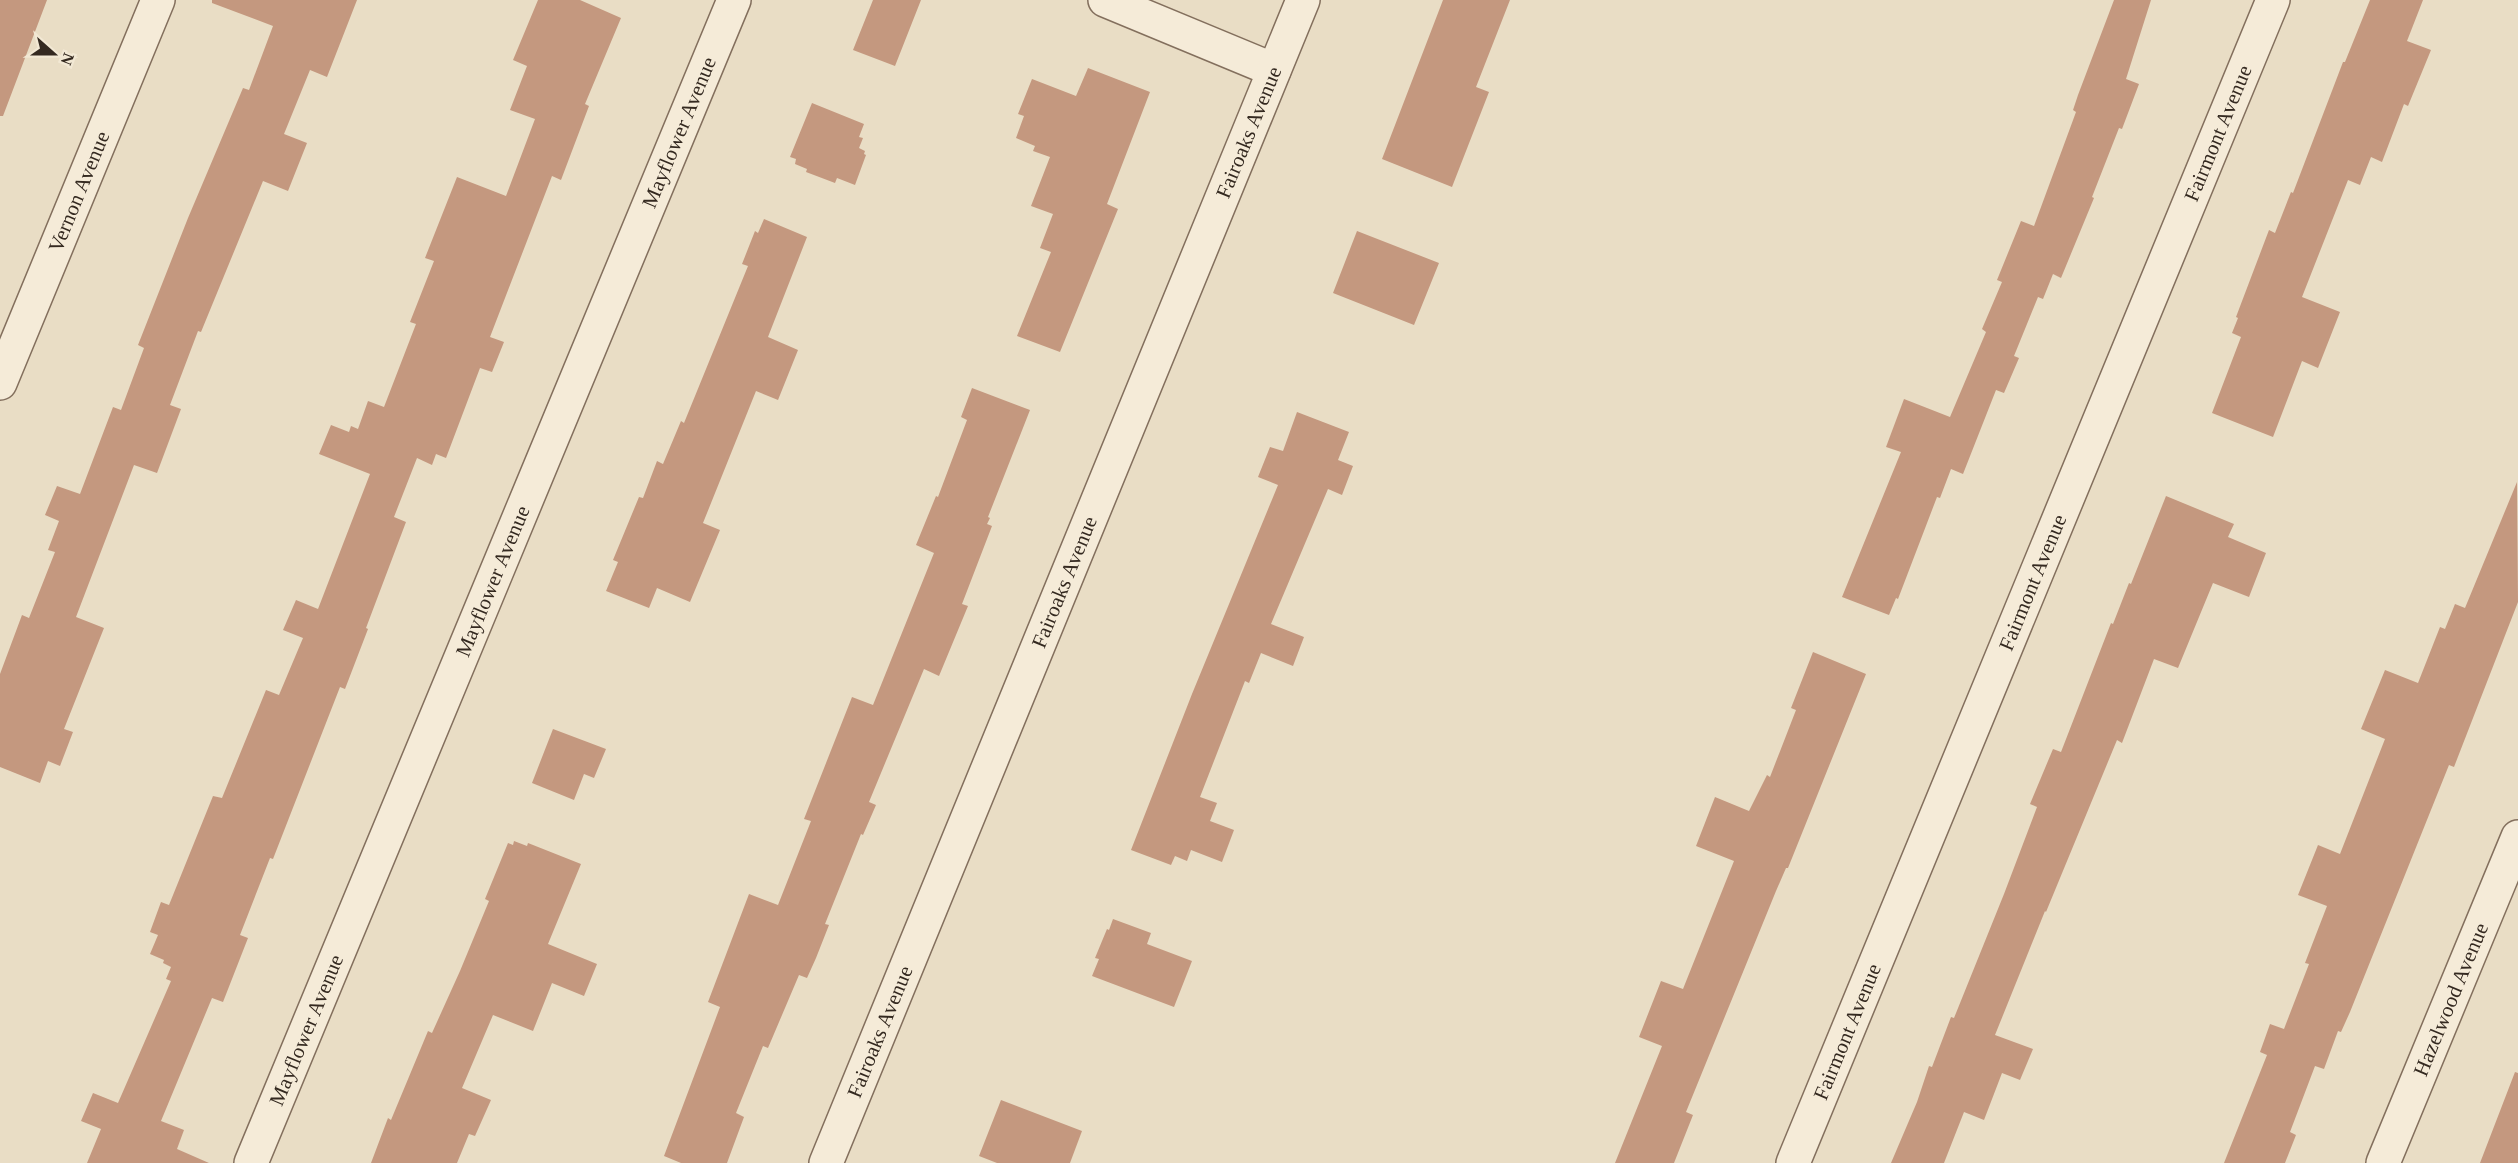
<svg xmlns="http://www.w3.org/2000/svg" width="2518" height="1163" font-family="Georgia,serif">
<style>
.building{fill:#c4987f}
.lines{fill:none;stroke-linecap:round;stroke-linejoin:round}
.minor-casing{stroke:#836f5d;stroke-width:36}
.minor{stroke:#f5ebd8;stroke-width:33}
.labels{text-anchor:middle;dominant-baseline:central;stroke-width:5;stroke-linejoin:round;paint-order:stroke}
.street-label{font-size:21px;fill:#342920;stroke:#f2e8d4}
</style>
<rect width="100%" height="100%" fill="#e9ddc5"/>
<path class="building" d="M 0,0 L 47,0 L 3,116 L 0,116 Z
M 212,0 L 357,0 L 327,77 L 310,70 L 284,134 L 307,143 L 288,191 L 263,181 L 201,332 L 198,331 L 170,405 L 181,409 L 157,473 L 134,465 L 76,617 L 104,628 L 64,729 L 73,732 L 60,766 L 48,761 L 40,783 L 0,767 L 0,674 L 22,615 L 29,618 L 55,552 L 48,550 L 59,521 L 45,515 L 57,486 L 80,494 L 113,407 L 121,410 L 144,348 L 138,345 L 188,218 L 243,88 L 249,90 L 273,26 L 212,3 Z
M 538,0 L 580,0 L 621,18 L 585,104 L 589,106 L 561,180 L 552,176 L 490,337 L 504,342 L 492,372 L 480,368 L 446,458 L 436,454 L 432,465 L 417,458 L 394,517 L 406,522 L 366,628 L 368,629 L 345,689 L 340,687 L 273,859 L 270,858 L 240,935 L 248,938 L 223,1002 L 212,998 L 161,1121 L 184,1130 L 177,1149 L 209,1163 L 87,1163 L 101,1129 L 81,1121 L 93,1093 L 118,1103 L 171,981 L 166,979 L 171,967 L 163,963 L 164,960 L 150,954 L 158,935 L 150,932 L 161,902 L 169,905 L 213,796 L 222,798 L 266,690 L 279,695 L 303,638 L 283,630 L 296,600 L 318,609 L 370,474 L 319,454 L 331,425 L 349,432 L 351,426 L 358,429 L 368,401 L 384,407 L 416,324 L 410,322 L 434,261 L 425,258 L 457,177 L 506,196 L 535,119 L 510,110 L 527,66 L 513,60 Z
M 873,0 L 921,0 L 895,66 L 853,50 Z
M 1443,0 L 1510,0 L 1476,87 L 1489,92 L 1452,187 L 1382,159 Z
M 2114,0 L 2151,0 L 2126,79 L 2139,84 L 2122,129 L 2119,128 L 2092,197 L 2094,198 L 2061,278 L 2053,274 L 2043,299 L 2038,297 L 2014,356 L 2019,358 L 2004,393 L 1996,390 L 1963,474 L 1951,469 L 1940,498 L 1937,497 L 1898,599 L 1896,598 L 1889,615 L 1842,597 L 1901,452 L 1886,447 L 1904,399 L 1950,417 L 1986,332 L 1982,329 L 2002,282 L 1997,280 L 2021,221 L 2034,226 L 2076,112 L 2073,110 L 2078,95 Z
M 2370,0 L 2423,0 L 2407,41 L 2431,50 L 2408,106 L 2404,104 L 2382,162 L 2371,157 L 2360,185 L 2348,180 L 2302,297 L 2340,312 L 2318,368 L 2302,361 L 2273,437 L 2212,413 L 2241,337 L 2232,333 L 2238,318 L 2236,317 L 2269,230 L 2275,233 L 2291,192 L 2293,193 L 2343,62 L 2345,62 Z
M 1088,68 L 1150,92 L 1107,204 L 1118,209 L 1060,352 L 1017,336 L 1051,252 L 1040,248 L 1053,214 L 1031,206 L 1050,157 L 1033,151 L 1035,146 L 1016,138 L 1024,116 L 1018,114 L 1032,79 L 1076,96 Z
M 812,103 L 864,124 L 859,137 L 863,138 L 859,148 L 865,151 L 864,154 L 866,155 L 855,185 L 837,178 L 835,183 L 806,172 L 807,169 L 795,164 L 796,159 L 790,157 Z
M 764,219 L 807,237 L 768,337 L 798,350 L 778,400 L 756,391 L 703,523 L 720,530 L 690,602 L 657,588 L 649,608 L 606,591 L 618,562 L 613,560 L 639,497 L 643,498 L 657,461 L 663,464 L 681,421 L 684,423 L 748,266 L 742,264 L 755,231 L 758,233 Z
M 1357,231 L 1439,263 L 1414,325 L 1333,293 Z
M 972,388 L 1030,410 L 988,517 L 990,518 L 987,524 L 992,526 L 962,604 L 968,606 L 939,676 L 924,669 L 869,802 L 876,805 L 863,835 L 861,834 L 825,924 L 829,925 L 816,958 L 807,978 L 799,975 L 768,1048 L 763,1046 L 736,1113 L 744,1117 L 727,1163 L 681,1163 L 664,1156 L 720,1007 L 708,1002 L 749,894 L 778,905 L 811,821 L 804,819 L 852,697 L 873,705 L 934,553 L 916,545 L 936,496 L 938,497 L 967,420 L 961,417 Z
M 1297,412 L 1349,432 L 1338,460 L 1353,466 L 1342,495 L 1328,489 L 1271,624 L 1304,637 L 1293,666 L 1261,653 L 1249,683 L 1245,681 L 1200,797 L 1217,803 L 1210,821 L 1234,830 L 1222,862 L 1191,850 L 1187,861 L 1175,856 L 1171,865 L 1131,850 L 1192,694 L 1278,485 L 1258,477 L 1270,447 L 1283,451 Z
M 2517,482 L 2518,602 L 2454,767 L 2449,765 L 2350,1012 L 2341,1032 L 2338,1031 L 2324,1069 L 2315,1066 L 2290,1132 L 2296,1135 L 2285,1163 L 2224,1163 L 2267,1055 L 2260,1052 L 2270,1024 L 2284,1029 L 2309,964 L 2305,963 L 2327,906 L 2298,895 L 2318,845 L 2340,854 L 2385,739 L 2361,729 L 2385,670 L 2418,683 L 2440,627 L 2445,629 L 2455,604 L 2465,608 Z
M 2166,496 L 2234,524 L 2228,537 L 2266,553 L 2249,597 L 2213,583 L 2178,668 L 2154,659 L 2122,743 L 2117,740 L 2046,912 L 2045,911 L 1995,1035 L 2033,1049 L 2020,1080 L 2002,1073 L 1984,1120 L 1964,1112 L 1944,1163 L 1891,1163 L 1917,1102 L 1929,1066 L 1932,1067 L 1951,1017 L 1954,1018 L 2004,894 L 2037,807 L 2030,804 L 2053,749 L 2061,752 L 2111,623 L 2113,624 L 2129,583 L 2131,584 Z
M 1813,652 L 1866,674 L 1788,868 L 1786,868 L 1776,891 L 1686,1112 L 1693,1115 L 1674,1163 L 1615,1163 L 1662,1046 L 1639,1037 L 1661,981 L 1683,989 L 1734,861 L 1696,846 L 1715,797 L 1749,811 L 1767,775 L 1770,777 L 1796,710 L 1791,708 Z
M 553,729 L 606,749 L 594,778 L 584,774 L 574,800 L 532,783 Z
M 514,841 L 527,846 L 528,843 L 581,864 L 548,944 L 597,964 L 584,996 L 552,983 L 533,1031 L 493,1015 L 462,1088 L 491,1100 L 475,1136 L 469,1134 L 457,1163 L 371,1163 L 388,1118 L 391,1120 L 428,1031 L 432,1033 L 460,971 L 489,901 L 485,899 L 508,843 L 513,845 Z
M 1113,919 L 1151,933 L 1147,944 L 1192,961 L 1174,1007 L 1092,976 L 1099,959 L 1095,958 L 1107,929 L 1109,930 Z
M 2515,1072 L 2518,1073 L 2518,1163 L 2480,1163 Z
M 1001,1100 L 1082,1131 L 1070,1163 L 997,1163 L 979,1156 Z"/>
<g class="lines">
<defs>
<g id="minor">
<path d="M 1105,0 L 1274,70"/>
<path id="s1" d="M 0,383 L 158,0"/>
<path id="s2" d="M 251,1163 L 734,0"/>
<path id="s3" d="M 826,1163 L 1303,0"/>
<path id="s4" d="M 1793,1163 L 2273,0"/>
<path id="s5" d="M 2383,1163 L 2518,837"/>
</g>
</defs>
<use href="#minor" class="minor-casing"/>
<use href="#minor" class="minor"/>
</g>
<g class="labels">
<g class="street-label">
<text stroke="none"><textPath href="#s3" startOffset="1114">Fairoaks Avenue</textPath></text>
<text stroke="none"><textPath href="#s4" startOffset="1114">Fairmont Avenue</textPath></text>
<text stroke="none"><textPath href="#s2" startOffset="1116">Mayflower Avenue</textPath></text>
<text stroke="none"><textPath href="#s1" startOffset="207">Vernon Avenue</textPath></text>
<text stroke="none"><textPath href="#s3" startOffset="628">Fairoaks Avenue</textPath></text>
<text stroke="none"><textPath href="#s2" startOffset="630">Mayflower Avenue</textPath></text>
<text stroke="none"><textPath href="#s4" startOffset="628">Fairmont Avenue</textPath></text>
<text stroke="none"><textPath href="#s5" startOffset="177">Hazelwood Avenue</textPath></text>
<text stroke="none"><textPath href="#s2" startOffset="144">Mayflower Avenue</textPath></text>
<text stroke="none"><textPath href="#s3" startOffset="142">Fairoaks Avenue</textPath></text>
<text stroke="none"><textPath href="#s4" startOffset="142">Fairmont Avenue</textPath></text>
</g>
</g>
<g transform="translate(54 54) rotate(111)" stroke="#f2e8d4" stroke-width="4.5" paint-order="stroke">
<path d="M0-4.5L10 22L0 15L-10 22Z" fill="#342920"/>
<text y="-9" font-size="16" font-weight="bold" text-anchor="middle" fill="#342920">N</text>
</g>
</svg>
